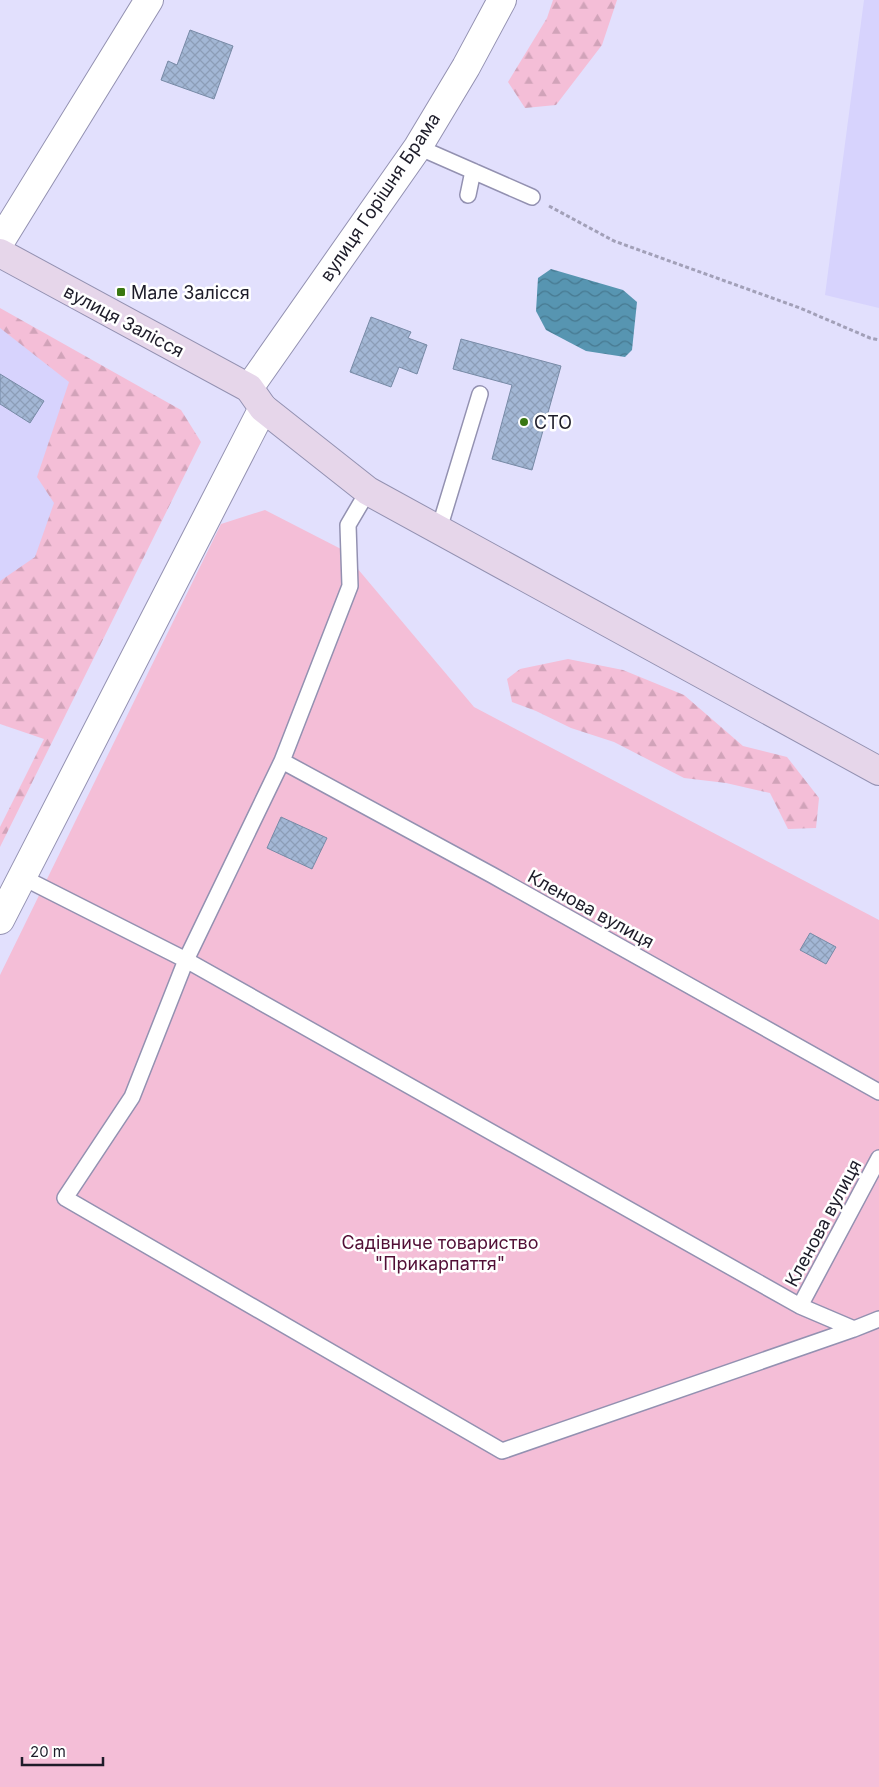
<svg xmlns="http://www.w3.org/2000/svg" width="879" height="1787" font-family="Inter,sans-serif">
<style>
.built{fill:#d7d3fd}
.forest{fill:url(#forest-firs)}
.green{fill:#f4bed7}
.water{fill:url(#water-waves)}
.building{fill:url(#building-cross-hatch);stroke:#778aa6}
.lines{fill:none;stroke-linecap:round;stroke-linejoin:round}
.service-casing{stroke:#9391b1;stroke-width:18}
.minor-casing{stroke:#9391b1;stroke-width:30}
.tertiary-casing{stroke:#9391b1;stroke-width:30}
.secondary-casing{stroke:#9391b1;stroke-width:30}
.path{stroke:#a2a0b8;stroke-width:3;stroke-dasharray:4 2.5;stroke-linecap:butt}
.service{stroke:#fff;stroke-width:15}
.minor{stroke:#fff;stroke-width:28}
.tertiary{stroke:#fff;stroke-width:28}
.secondary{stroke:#e6d6ea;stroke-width:28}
.poi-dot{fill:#397712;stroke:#fff;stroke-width:2}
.labels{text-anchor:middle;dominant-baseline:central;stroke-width:5;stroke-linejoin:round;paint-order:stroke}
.street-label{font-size:18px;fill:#1d1c29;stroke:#fff}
.poi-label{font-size:18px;fill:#1d1c29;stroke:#fff;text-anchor:start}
.park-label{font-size:18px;fill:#520f36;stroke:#fff}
</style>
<defs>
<pattern id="forest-firs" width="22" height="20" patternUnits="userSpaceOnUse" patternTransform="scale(1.25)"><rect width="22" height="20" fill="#f4bed7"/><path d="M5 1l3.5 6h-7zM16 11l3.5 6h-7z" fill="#d1a3b9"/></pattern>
<pattern id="water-waves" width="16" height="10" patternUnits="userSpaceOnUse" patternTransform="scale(1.25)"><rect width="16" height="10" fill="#5795b1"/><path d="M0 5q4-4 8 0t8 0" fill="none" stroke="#477990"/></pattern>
<pattern id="building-cross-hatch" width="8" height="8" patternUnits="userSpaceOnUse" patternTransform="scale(1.25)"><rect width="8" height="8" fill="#a3b7d5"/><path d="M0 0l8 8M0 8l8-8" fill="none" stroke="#8c9db7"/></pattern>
</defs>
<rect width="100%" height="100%" fill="#e2e0fd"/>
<path class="built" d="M 864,0 L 879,0 L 879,308 L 825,295 Z
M 0,326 L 195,438 L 0,716 Z"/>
<path class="forest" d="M 553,0 L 617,0 L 602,45 L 556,105 L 525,108 L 508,82 L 547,18 Z
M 0,308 L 181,410 L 201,442 L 0,847 L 0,827 L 44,739 L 0,724 L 0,581 L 35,557 L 54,503 L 37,477 L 69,382 L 0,328 Z
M 568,659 L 623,670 L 684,695 L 743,746 L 787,757 L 819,798 L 816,828 L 788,829 L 770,793 L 726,783 L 684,778 L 614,742 L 571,728 L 536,711 L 512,702 L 507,679 L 520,669 Z"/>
<path class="green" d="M 265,510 L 341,549 L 474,707 L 879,920 L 879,1787 L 0,1787 L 0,975 L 221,524 Z"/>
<path class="water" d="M 551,269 L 623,290 L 637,302 L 632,350 L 625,357 L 586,351 L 546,330 L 536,311 L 538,278 Z"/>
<path class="building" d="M 190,30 L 233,46 L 214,99 L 161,80 L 168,61 L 177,65 Z
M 371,317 L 411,332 L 408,338 L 427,345 L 417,374 L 399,367 L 391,387 L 350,372 Z
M 461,339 L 561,366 L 532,470 L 492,459 L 512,385 L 453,369 Z
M 0,374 L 44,401 L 30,423 L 0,404 Z
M 281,817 L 327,838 L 312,869 L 267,848 Z
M 810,933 L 836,947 L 826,964 L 800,950 Z"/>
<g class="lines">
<defs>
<path id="service" d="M 418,147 L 532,197
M 468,195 L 473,171
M 368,491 L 348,525 L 350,586 L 282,761 L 186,960 L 132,1097 L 65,1198 L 502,1451 L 854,1329 L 879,1319
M 439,529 L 480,394
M 282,761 L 492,875 L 879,1092
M 22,877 L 186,960 L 800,1306 L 854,1329
M 800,1306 L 879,1158"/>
<path id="minor" d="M 0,242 L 149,0
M 0,920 L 263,408"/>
<path id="tertiary" d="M 249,388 L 418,147 L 466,67 L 502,0"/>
<path id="secondary" d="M 0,253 L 249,388 L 263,408 L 368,491 L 879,771"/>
</defs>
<use href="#service" class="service-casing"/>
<use href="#minor" class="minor-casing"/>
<use href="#tertiary" class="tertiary-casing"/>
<use href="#secondary" class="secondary-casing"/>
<path class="path" d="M 549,206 L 614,241 L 800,308 L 870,338 L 879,340"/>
<use href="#service" class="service"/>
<use href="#minor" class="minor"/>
<use href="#tertiary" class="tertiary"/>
<use href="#secondary" class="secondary"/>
</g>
<g class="poi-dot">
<rect x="116" y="287" width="10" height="10" rx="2.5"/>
<circle cx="524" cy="422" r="5"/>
</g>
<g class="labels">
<g class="street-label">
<text transform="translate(380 197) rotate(-56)">вулиця Горішня Брама</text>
<text transform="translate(124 321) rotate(28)">вулиця Залісся</text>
<text transform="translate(591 909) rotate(29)">Кленова вулиця</text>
<text transform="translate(823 1223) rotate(-62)">Кленова вулиця</text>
</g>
<g class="poi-label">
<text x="131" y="292">Мале Залісся</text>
<text x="534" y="422">СТО</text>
</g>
<g class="park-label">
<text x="440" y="1242">Садівниче товариство<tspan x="440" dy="21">"Прикарпаття"</tspan></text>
</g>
</g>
<path d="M22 1757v8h81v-8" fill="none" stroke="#1d1c29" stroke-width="2.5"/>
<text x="30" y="1757" font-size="15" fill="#1d1c29" stroke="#ffffff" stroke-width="4" paint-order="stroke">20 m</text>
</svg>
